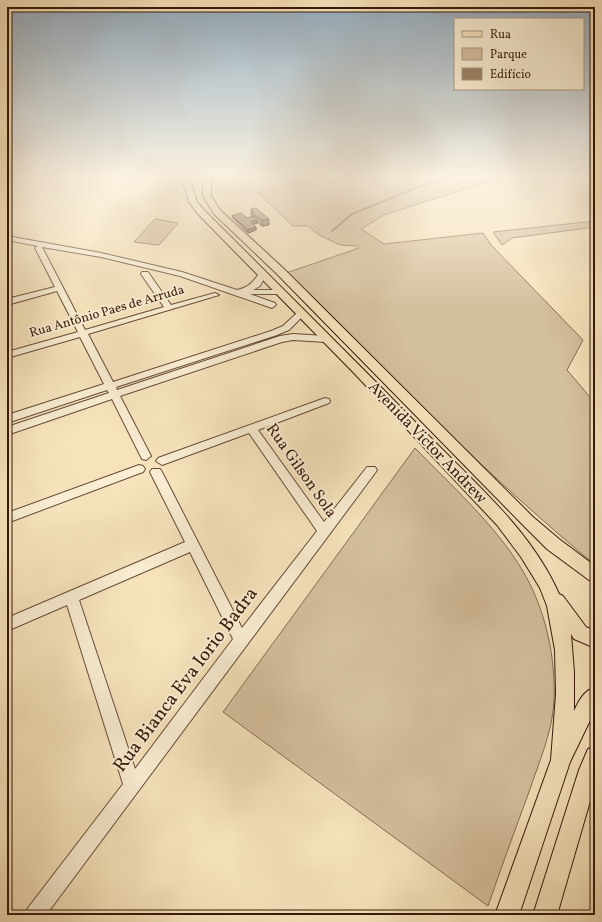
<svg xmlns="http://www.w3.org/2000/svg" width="602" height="922" font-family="Vollkorn,serif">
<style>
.green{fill:#d5c09e;stroke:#866c54}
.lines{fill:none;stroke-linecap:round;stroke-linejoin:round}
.stream{stroke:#826850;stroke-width:2}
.minor-casing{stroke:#664b36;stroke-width:2}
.major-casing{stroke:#361809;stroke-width:2}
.minor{fill:#f9edd3;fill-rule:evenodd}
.major{fill:#f6e3bc;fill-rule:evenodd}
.wall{fill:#847058;stroke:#361809}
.shaded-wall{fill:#6c5b47;stroke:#361809}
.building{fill:#9a8266;stroke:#361809}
.labels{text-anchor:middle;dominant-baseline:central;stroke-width:4;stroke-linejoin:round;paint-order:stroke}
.far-street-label{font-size:13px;fill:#361809;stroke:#f9edd3}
.street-label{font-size:16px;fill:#361809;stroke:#f9edd3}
.near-street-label{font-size:19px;fill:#361809;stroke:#f9edd3}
</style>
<rect width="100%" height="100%" fill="#f6e3bc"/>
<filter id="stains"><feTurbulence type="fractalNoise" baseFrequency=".005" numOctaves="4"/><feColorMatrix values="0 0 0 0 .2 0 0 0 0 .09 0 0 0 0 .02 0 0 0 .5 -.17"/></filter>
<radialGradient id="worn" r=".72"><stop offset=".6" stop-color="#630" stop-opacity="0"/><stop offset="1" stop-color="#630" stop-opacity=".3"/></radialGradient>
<path class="green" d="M 311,176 L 339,176 L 347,181 L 386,179 L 394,176 L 506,176 L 384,215 L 361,229 L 384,244 L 483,233 L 491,245 L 583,340 L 567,370 L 595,403 L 595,565 C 486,475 387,373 286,273 L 359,248 L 357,246 L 340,245 L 319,235 L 308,226 L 293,226 L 258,193 Z
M 155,219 L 178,223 L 159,245 L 134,242 Z
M 595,221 L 595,227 L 512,238 L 502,245 L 493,232 Z
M 415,448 C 449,483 496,526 521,568 C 545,607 556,656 554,702 C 552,733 539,762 529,792 C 515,830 501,868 488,906 L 223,712 Z"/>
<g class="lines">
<path class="stream" d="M 332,231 L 352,214 L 418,187 L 454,176"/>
<defs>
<path id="minor" d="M 7,236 L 101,253 L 182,272 L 237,290 C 248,288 254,282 259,273 L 262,273 L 266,275 L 260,286 L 253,290 L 279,290 L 283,292 L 279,294 L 250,294 L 275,303 L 276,305 L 272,308 L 180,276 L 101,257 L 42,247 L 85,330 L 164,307 L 141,274 L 142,272 L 148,272 L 171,305 L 215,293 L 219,295 L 88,334 L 113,382 L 271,331 L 283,326 L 298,312 L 301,311 L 305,314 L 289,330 L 277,335 L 116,387 L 117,390 L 280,336 L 293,334 L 326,336 L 331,339 L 326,342 L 293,340 L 282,342 L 120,396 L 151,456 L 146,460 L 142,459 L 112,399 L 7,435 L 7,427 L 109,393 L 107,390 L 7,423 L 7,415 L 104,384 L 80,337 L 7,358 L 7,352 L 78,332 L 57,291 L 7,305 L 7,299 L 55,287 L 35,248 L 38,246 L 7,240 Z
M 325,398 L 329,399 L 330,401 L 329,403 L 258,430 L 324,522 L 367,467 L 375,467 L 377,470 L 375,473 L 46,915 L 26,915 L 28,908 L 123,784 L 67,605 L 7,631 L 7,618 L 185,542 L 150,472 L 152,469 L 160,469 L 162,472 L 242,628 L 317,531 L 249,433 L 162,465 L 156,461 L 158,458 ZM 190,552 L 233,639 L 135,769 L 79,600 Z
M 139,465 L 143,466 L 145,469 L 143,472 L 7,523 L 7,513 Z"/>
<path id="major" d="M 181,176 L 189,176 L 197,202 L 204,210 C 280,286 356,361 431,438 C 477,485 532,532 559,594 L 563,596 L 586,627 L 595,631 L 595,648 L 574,639 L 571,634 L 574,672 L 574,711 C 579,700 584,691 595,687 L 595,710 L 570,762 L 519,915 L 495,915 L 551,760 L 556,694 L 555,650 L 547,606 L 540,588 L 521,557 L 497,525 L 354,373 L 198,214 L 189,202 Z
M 203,176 L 211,176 L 211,196 L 220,210 L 284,269 L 533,517 L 559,539 L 595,566 L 595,582 L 589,580 L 547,549 L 523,525 L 276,273 L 214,214 L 203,196 Z
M 595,746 L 595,784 L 557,915 L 533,915 L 579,770 L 588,749 Z"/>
</defs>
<use href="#minor" class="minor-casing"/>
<use href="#major" class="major-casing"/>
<use href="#minor" class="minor"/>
<use href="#major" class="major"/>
</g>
<path class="wall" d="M 251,209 L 269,225 L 262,226 L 257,222 L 257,223 L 253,224 L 256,227 L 256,230 L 248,233 L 233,218 L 232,216 L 247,218 L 253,217 L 251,215 Z"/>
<path class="shaded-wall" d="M 269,219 L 269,225 L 262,226 L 262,220 Z
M 257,220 L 257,223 L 251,225 L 251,222 Z
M 256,227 L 256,230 L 248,233 L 248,230 Z"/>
<path class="building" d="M 256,208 L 269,219 L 262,220 L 253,214 L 253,212 L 251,209 Z
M 241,213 L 247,218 L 253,216 L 257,220 L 251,222 L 256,227 L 248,230 L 232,216 Z"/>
<linearGradient id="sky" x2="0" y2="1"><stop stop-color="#93abbe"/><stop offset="0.58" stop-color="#fbf2e1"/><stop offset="1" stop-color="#fbf2e1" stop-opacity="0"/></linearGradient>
<rect width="602" height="305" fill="url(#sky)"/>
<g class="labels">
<g class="far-street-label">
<text transform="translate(107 312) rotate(-16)">Rua Antônio Paes de Arruda</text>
</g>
<g class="street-label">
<text transform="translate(427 443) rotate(46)">Avenida Victor Andrew</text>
<text transform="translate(301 471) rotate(55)">Rua Gilson Sola</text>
</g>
<g class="near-street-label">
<text transform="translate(186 680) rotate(-53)">Rua Bianca Eva Iorio Badra</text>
</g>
</g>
<rect width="602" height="922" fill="none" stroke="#f6e3bc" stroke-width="24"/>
<rect x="8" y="8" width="586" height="906" fill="none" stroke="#361809" stroke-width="2"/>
<rect x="12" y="12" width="578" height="898" fill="none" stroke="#361809"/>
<rect x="454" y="18" width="130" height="72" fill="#f9edd3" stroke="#ab9882"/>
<rect x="462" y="31" width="20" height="6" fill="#f6e3bc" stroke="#ab9882"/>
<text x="490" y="38" font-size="12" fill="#361809">Rua</text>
<rect x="462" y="48" width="20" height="12" fill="#d5c09e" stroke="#ab9882"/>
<text x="490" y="58" font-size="12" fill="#361809">Parque</text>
<rect x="462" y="68" width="20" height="12" fill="#9a8266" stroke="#ab9882"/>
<text x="490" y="78" font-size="12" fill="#361809">Edifício</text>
<rect width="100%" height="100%" filter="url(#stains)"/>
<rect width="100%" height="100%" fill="url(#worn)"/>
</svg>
